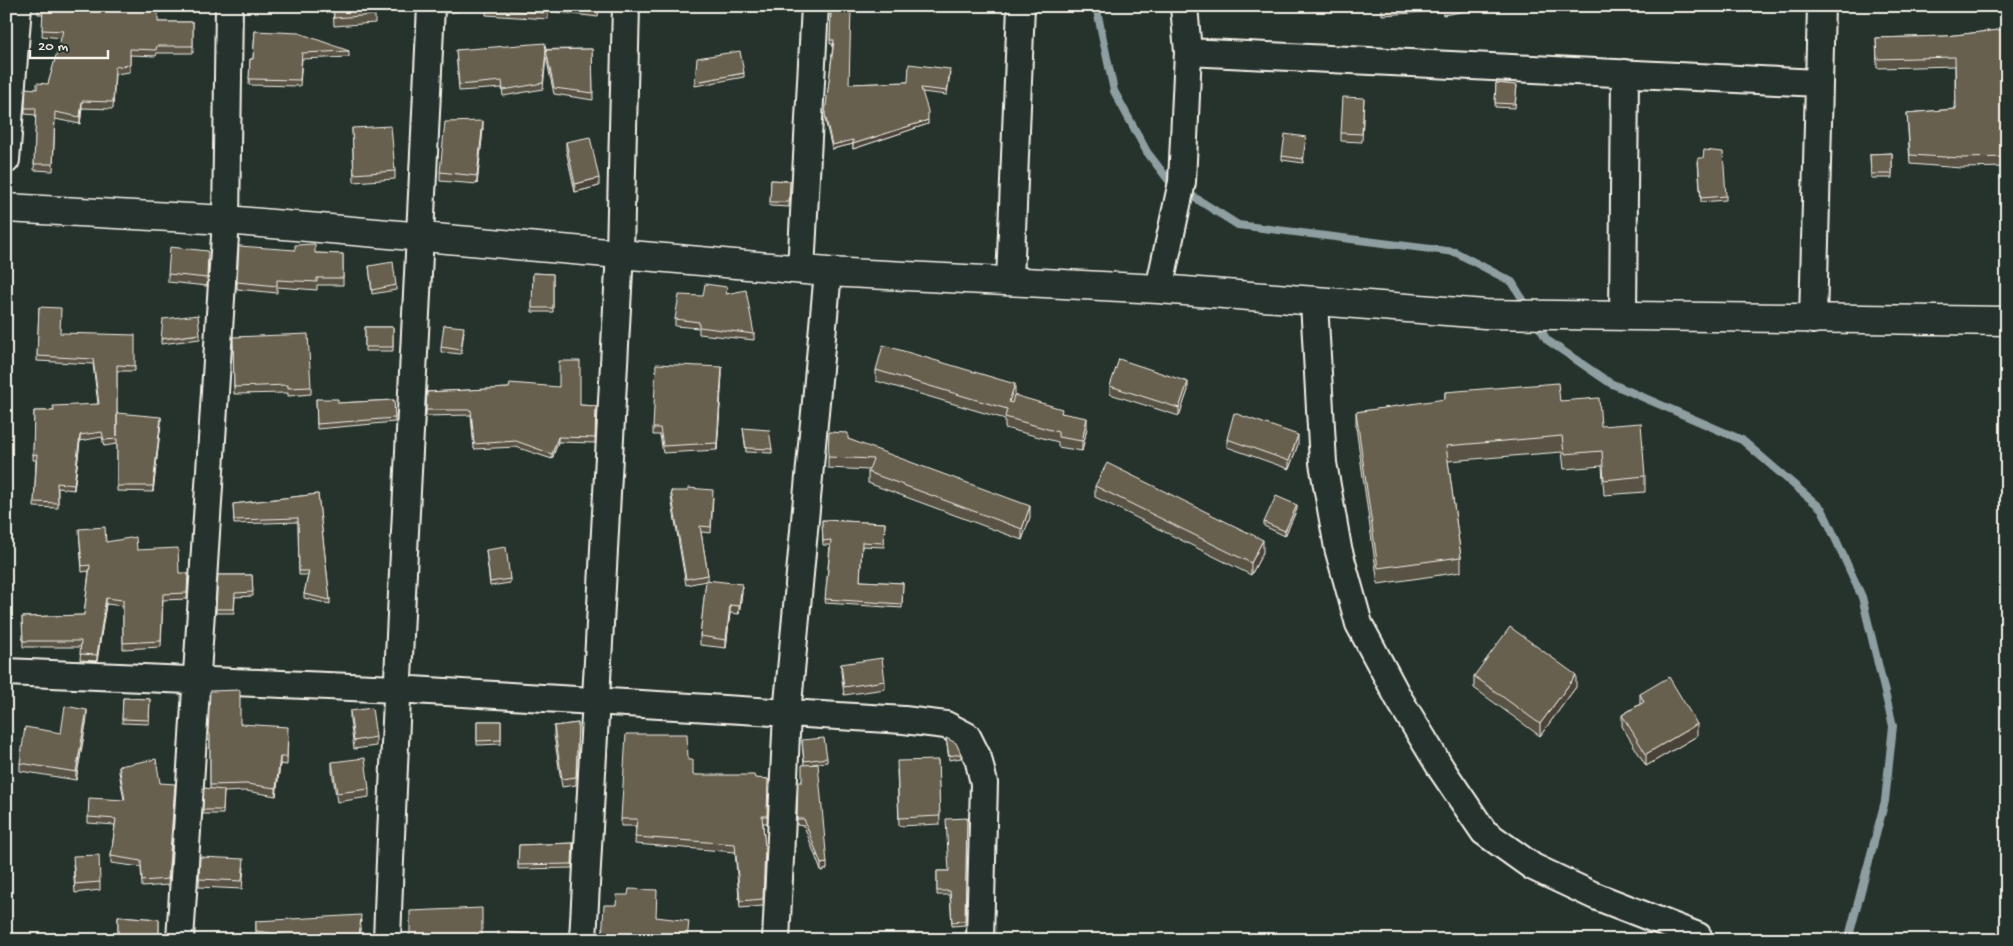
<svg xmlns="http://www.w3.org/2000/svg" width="2013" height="946" font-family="'Gochi Hand',sans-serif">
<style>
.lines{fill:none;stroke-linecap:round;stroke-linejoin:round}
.stream{stroke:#8f9ea0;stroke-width:8}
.street-casing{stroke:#f4f1e8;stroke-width:30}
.secondary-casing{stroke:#f4f1e8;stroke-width:31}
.street{stroke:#26332d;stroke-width:26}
.secondary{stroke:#26332d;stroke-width:28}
.wall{fill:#595345;stroke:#f4f1e8}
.shaded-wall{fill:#484338;stroke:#f4f1e8}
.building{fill:#676050;stroke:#f4f1e8}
</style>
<rect width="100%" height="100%" fill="#26332d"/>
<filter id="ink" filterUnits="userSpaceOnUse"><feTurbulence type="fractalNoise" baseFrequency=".02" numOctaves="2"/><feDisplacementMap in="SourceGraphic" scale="10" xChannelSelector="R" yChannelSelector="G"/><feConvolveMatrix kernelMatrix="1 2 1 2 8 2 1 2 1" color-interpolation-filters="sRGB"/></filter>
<g filter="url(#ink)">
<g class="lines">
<path class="stream" d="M 1096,6 L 1114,91 L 1147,152 L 1170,182 L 1238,225 L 1455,252 L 1512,282 L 1528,308
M 1535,320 L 1547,340 L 1610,383 L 1742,440 L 1822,509 L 1862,597 L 1893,726 L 1885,801 L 1848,940"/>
<defs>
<path id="street" d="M 1188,52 L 1819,83
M 6,160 L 18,6
M 801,270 L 815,6
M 1010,281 L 1021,6
M 1159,289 L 1182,182 L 1188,52 L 1184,6
M 1314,302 L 1323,463 L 1338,548 L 1359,624 L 1399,699 L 1442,770 L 1484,832 L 1533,867 L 1595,896 L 1698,936
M 1623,316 L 1625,73
M 1813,320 L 1821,6
M 6,672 L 396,689 L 904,720 L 946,725 L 967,736 L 978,758 L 984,783 L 980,940
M 180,940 L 226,220 L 229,6
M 387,940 C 398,628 417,318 431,6
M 583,940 L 620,252 L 626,6
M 776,940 L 787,714 L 828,272"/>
<path id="secondary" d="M 6,208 L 226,220 L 828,272 L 1159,289 L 1485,314 L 2007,321"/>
</defs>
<use href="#street" class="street-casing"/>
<use href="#secondary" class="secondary-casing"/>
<use href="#street" class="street"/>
<use href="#secondary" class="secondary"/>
</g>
<path class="wall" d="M 38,6 L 121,8 L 158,22 L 193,22 L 193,53 L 157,53 L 156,56 L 130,55 L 130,72 L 115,74 L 113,109 L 82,108 L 80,124 L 55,119 L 53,171 L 34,170 L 36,115 L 25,114 L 25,108 L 37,89 L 48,84 L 62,38 L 42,36 L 43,14 L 38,14 Z
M 333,6 L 375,6 L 375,23 L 334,26 Z
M 445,6 L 599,6 L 598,17 L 548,11 L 548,19 L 486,15 L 486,7 L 446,13 Z
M 1382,6 L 1497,6 L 1443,15 L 1442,11 L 1382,15 Z
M 831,10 L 849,84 L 908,82 L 950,73 L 947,95 L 922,92 L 928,124 L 853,149 L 853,144 L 832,149 L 825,119 L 833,44 L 830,44 Z
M 2007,29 L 2007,167 L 1961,168 L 1910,164 L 1907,113 L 1955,109 L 1955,66 L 1877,68 L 1876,38 L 1946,36 Z
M 255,31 L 349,51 L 349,57 L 302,59 L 300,86 L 249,85 L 250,59 L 253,59 Z
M 592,49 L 593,100 L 554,94 L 546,57 L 543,89 L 503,96 L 502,88 L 459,91 L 456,50 Z
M 744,73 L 744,77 L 695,86 L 695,82 Z
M 1496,83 L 1517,85 L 1515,108 L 1495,107 Z
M 1364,98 L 1362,142 L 1341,141 L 1341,133 Z
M 352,128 L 395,171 L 395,179 L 354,182 Z
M 483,129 L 477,184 L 440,181 L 440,172 Z
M 566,142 L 599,186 L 575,192 L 566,150 Z
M 1306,142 L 1303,163 L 1282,160 L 1282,156 Z
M 1892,153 L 1892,178 L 1871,178 L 1870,154 Z
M 1703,158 L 1726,196 L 1726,200 L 1701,202 L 1698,162 Z
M 771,180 L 790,181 L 789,207 L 770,206 Z
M 295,250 L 315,253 L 343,254 L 343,285 L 317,285 L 317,290 L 277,287 L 277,293 L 237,289 L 237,282 Z
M 208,259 L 207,286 L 168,282 L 168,274 Z
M 369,266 L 396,285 L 396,290 L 372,294 Z
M 533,273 L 553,274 L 553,312 L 532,312 Z
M 727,293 L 754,334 L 754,340 L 699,334 L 699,328 L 675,326 L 675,319 L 703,296 Z
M 39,307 L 60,333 L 135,366 L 135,371 L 117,371 L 117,436 L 161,422 L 153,492 L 117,491 L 117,444 L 104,446 L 102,437 L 80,441 L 74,490 L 58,488 L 58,508 L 34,507 L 36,460 L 33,460 L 34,411 L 53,411 L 98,404 L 93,364 L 37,361 Z
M 365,327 L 393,327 L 393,351 L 365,351 Z
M 464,331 L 461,354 L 441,352 L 441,347 Z
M 200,334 L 200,339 L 161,344 L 161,339 Z
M 233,337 L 311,387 L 311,394 L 288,396 L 288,393 L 234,394 Z
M 876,370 L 1015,394 L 1014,396 L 1062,413 L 1087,428 L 1082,451 L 1058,447 L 1058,442 L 1005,428 L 1005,419 L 876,381 Z
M 722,374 L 717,450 L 663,453 L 660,435 L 653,435 L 653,428 Z
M 1110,386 L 1188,390 L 1179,416 L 1110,394 Z
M 509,388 L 580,405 L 596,406 L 595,443 L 558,442 L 552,459 L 516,447 L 474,449 L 471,415 L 426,416 L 427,392 Z
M 1445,392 L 1560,401 L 1601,426 L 1645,476 L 1645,492 L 1604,495 L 1602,466 L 1564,469 L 1562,452 L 1448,461 L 1461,557 L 1461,572 L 1378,584 L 1356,427 L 1356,412 L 1445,400 Z
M 316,399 L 338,403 L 394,400 L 395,422 L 317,429 Z
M 743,428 L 772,449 L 772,453 L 746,452 Z
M 848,439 L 1030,517 L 1022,540 L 868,483 L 868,472 L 869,470 L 828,468 L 828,457 Z
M 1227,439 L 1298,444 L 1289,469 L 1227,447 Z
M 1095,486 L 1263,552 L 1251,575 L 1095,497 Z
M 671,491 L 713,497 L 711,533 L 701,532 L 708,575 L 708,580 L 742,592 L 739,614 L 730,613 L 726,648 L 700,645 L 700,636 L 706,581 L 686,585 L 671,497 Z
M 318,494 L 330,600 L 330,604 L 304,598 L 304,594 L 308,575 L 299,575 L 298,522 L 234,524 L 233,504 Z
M 1297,509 L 1285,536 L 1264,526 L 1264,522 Z
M 822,520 L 885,523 L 884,547 L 862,546 L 860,581 L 903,583 L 902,608 L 825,603 L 830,545 L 823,545 Z
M 79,529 L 106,542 L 137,550 L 179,573 L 188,579 L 187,599 L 163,600 L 161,647 L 123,649 L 123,606 L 106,604 L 97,661 L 80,660 L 81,647 L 23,647 L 22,617 L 84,615 L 89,571 L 82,572 Z
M 486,550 L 510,579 L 510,583 L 490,586 Z
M 218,575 L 252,575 L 253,596 L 235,597 L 234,613 L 216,613 Z
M 841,664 L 885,681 L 885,689 L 844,695 L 841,672 Z
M 1474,676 L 1576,687 L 1540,736 L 1474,688 Z
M 1640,694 L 1697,736 L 1646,766 L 1622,726 L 1622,715 L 1640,704 Z
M 123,698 L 150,699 L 149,724 L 122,723 Z
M 350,711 L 376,737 L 376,746 L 354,749 L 350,720 Z
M 87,718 L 76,780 L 20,771 L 20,763 L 61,733 Z
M 477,721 L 501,721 L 501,744 L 477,745 Z
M 578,723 L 576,785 L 562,787 L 554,735 L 554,726 Z
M 240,724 L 288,735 L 287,765 L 280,764 L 276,796 L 246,791 L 224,792 L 223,814 L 203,814 L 204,788 L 210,789 L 210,742 L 208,740 L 208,732 Z
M 946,738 L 961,754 L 961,758 L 949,760 Z
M 802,740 L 827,758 L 827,762 L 812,764 L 827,869 L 821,871 L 804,826 L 797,825 L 797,819 L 802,782 L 804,765 Z
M 688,760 L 693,775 L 768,779 L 767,823 L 763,823 L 765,854 L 763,906 L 740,908 L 735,852 L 635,844 L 636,826 L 621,826 L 621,819 Z
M 938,760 L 940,824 L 899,826 L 897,770 Z
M 332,762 L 369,789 L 369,797 L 337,802 L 332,771 Z
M 119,766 L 160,783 L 175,790 L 168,885 L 142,887 L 141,867 L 111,863 L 111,856 L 115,825 L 88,823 L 88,817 L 124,800 L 119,772 Z
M 967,818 L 965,925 L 952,926 L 950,895 L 937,895 L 937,871 L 949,871 Z
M 573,843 L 572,868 L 518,869 L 519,845 Z
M 200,857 L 244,867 L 242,889 L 199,887 Z
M 73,864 L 100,882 L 100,890 L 75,893 Z
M 118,916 L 159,919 L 159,940 L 118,940 Z
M 361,920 L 359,940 L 289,940 L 256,935 L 256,921 Z"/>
<path class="shaded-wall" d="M 82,101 L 82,108 L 80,124 L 80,117 Z
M 928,120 L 928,124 L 853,149 L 853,144 Z
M 483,121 L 483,129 L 477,184 L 477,176 Z
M 853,140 L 853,144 L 832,149 L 832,145 Z
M 599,178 L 599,186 L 575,192 L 575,184 Z
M 722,367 L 722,374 L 717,450 L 717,443 Z
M 1188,382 L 1188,390 L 1179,416 L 1179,408 Z
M 1015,384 L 1015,394 L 1009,412 L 1009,402 Z
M 161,417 L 161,422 L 153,492 L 153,486 Z
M 1087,418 L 1087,428 L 1082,451 L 1082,441 Z
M 80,435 L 80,441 L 74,490 L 74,485 Z
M 1298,435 L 1298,444 L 1289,469 L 1289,461 Z
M 558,437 L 558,442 L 552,459 L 552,454 Z
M 1297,505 L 1297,509 L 1285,536 L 1285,531 Z
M 1030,506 L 1030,517 L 1022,540 L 1022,529 Z
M 1263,540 L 1263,552 L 1251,575 L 1251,563 Z
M 742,584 L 742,592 L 739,614 L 739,606 Z
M 106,598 L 106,604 L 97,661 L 97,655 Z
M 730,605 L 730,613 L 726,648 L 726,640 Z
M 1576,675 L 1576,687 L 1540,736 L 1540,724 Z
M 87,710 L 87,718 L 76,780 L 76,772 Z
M 1697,724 L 1697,736 L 1646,766 L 1646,754 Z
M 280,757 L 280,764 L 276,796 L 276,788 Z
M 827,863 L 827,869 L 821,871 L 821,864 Z"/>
<path class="building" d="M 38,6 L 121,6 L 121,8 L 158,10 L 158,22 L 193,22 L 193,46 L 157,46 L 156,50 L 130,49 L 130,65 L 115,67 L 113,102 L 82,101 L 80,117 L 55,112 L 53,164 L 34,164 L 36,108 L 25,108 L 26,88 L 37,89 L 37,83 L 48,84 L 63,31 L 42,30 L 43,8 L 38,7 Z
M 333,6 L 375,6 L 375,15 L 334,18 Z
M 486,6 L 548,6 L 548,13 L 486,9 Z
M 552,6 L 599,6 L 598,11 Z
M 831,10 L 851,10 L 849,84 L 908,82 L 909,64 L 950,69 L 947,91 L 921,88 L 928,111 L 928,120 L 853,144 L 853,140 L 832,145 L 825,114 L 834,40 L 830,40 Z
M 2007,29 L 2007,157 L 1961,158 L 1910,155 L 1907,113 L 1956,109 L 1955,57 L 1877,59 L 1876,38 L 1946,36 Z
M 255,31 L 299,33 L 349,51 L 302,53 L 300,80 L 249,79 L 250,59 L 253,59 Z
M 545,43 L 546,50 L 592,49 L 593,93 L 554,88 L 546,50 L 543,83 L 503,90 L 502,81 L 459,85 L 456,50 Z
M 740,51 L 744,73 L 695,82 L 697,58 Z
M 1496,83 L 1517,85 L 1515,104 L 1495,103 Z
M 1343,97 L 1364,98 L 1362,134 L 1341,133 Z
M 483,121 L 477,176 L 440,172 L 445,122 Z
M 391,126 L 395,171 L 354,174 L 352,128 Z
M 1285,134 L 1306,137 L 1303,159 L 1282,156 Z
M 590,137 L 599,178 L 575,184 L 566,142 Z
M 1704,150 L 1723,152 L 1726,196 L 1701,198 L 1698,158 L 1703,158 Z
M 1892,153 L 1892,174 L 1871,174 L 1870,154 Z
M 771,180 L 790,181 L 789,202 L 770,202 Z
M 315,244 L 315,253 L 343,254 L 343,278 L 317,278 L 317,282 L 277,280 L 277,286 L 237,282 L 239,246 L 295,250 L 295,245 Z
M 170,247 L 208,251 L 207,278 L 168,274 Z
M 393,262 L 396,285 L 372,290 L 369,266 Z
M 533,273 L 553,274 L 553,308 L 532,308 Z
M 705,284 L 727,287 L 726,294 L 746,290 L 754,334 L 699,327 L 699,322 L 675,319 L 679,295 L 703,296 Z
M 39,307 L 61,308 L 60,333 L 135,335 L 135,366 L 117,365 L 117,436 L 117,413 L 161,417 L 153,486 L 117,486 L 117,439 L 104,440 L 102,432 L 80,435 L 74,485 L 57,483 L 58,503 L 34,502 L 37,454 L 33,455 L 34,411 L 54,411 L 53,406 L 99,404 L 93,359 L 37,356 Z
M 198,315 L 200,334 L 161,339 L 163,319 Z
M 444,325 L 464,327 L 461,350 L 441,347 Z
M 365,327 L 393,327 L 393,347 L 365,347 Z
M 308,334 L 311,387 L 288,388 L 288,385 L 234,387 L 233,337 Z
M 883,345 L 1015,384 L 1009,402 L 1012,403 L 1014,395 L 1062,409 L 1061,413 L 1087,418 L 1082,441 L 1058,437 L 1058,432 L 1005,417 L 1007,409 L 876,370 Z
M 1119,359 L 1188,382 L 1179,408 L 1110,386 Z
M 559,361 L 580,361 L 580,405 L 596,406 L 595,438 L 558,437 L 552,454 L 516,441 L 474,444 L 471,410 L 426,410 L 427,392 L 509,388 L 510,383 L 559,387 Z
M 656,364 L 722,367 L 717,443 L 663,446 L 660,428 L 653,428 Z
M 1558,383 L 1560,401 L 1599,398 L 1601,426 L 1641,423 L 1645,476 L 1604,480 L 1602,451 L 1564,454 L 1562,436 L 1446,446 L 1461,557 L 1378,568 L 1356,412 L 1445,399 L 1445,392 Z
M 316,399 L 338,399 L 338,403 L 394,400 L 395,418 L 317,424 Z
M 1234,413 L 1298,435 L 1289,461 L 1227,439 Z
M 743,428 L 769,430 L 772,449 L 746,448 Z
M 829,432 L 848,433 L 848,439 L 1030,506 L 1022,529 L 868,472 L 873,459 L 828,457 Z
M 1107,463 L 1263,540 L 1251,563 L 1095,486 Z
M 688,488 L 713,490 L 711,527 L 700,526 L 708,575 L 686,579 L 671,491 L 688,491 Z
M 318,494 L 330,600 L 304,594 L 309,571 L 299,571 L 298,518 L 234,520 L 233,504 Z
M 1276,496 L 1297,505 L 1285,531 L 1264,522 Z
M 822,520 L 885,523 L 884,543 L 862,542 L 860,581 L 903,583 L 902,604 L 825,599 L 831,540 L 823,541 Z
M 105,527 L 106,542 L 136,537 L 137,550 L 178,548 L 179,573 L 188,573 L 187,593 L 163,594 L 161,641 L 123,643 L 123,600 L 106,598 L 97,655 L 80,654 L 81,641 L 23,641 L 22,617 L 84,615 L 90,565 L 82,566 L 79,529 Z
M 506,547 L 510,579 L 490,582 L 486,550 Z
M 218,575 L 252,575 L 253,592 L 235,593 L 234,609 L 216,609 Z
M 706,580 L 742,584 L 739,606 L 730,605 L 726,640 L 700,636 Z
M 1510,627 L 1576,675 L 1540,724 L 1474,676 Z
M 882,658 L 885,681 L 844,687 L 841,664 Z
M 1669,677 L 1697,724 L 1646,754 L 1622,715 L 1644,702 L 1640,694 Z
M 240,690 L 240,724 L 288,727 L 287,757 L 280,757 L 276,788 L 246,784 L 210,785 L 210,734 L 208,732 L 210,691 Z
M 123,698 L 150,699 L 149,720 L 122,719 Z
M 65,706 L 87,710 L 76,772 L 20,763 L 25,727 L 61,733 Z
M 372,708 L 376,737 L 354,741 L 350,711 Z
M 477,721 L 501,721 L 501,740 L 477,741 Z
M 578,723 L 576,777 L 562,779 L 554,726 Z
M 626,734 L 687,734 L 688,760 L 693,760 L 693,775 L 754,775 L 755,778 L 768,779 L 767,816 L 762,816 L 765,847 L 763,899 L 740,901 L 735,844 L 635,837 L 637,819 L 621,819 Z
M 824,738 L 827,758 L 804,761 L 802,740 Z
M 946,738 L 956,743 L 961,754 L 949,756 Z
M 365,758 L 369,789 L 337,793 L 332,762 Z
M 156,759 L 160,783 L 175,784 L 168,879 L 142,881 L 141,861 L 111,856 L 116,819 L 88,817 L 89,798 L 125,800 L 119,766 Z
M 938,760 L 940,816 L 899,818 L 897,761 Z
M 818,764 L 827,863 L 821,864 L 804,819 L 797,819 L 798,782 L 802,782 L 802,765 Z
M 204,788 L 224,790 L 223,810 L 203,810 Z
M 967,818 L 965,921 L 952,922 L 950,891 L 937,891 L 937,871 L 949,871 L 946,819 Z
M 573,843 L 572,864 L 518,865 L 519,845 Z
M 99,855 L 100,882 L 75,884 L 73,856 Z
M 200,857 L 244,859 L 242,881 L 199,879 Z
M 629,889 L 657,890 L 656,917 L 689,921 L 687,940 L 602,940 L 604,905 L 616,905 L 617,895 L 628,895 Z
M 482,908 L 482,940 L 409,940 L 408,935 L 410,935 L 410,911 Z
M 361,915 L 359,940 L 319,940 L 256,931 L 256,921 Z
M 118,916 L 159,919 L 159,939 L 118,938 Z
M 498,932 L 545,935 L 545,940 L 498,940 Z"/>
</g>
<rect width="2013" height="946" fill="none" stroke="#26332d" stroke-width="25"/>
<rect x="12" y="12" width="1988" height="921" fill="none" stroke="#f4f1e8" stroke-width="2" filter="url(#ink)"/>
<path d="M30 50v8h78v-8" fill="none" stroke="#f4f1e8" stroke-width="2.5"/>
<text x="38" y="50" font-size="15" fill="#f4f1e8" stroke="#26332d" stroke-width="4" paint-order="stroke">20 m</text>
</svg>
